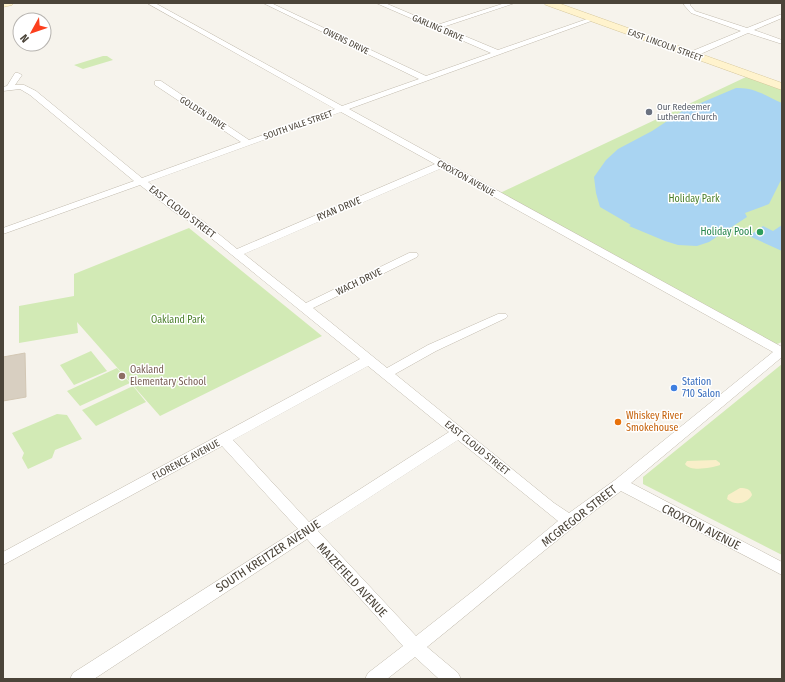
<svg xmlns="http://www.w3.org/2000/svg" width="785" height="682" font-family="'Fira Sans Condensed',sans-serif">
<style>
.green{fill:#d2eab5}
.sand{fill:#f9efc9}
.water{fill:#a9d4f2}
.building{fill:#d8cfc1;stroke:#d3c7b4}
.lines{fill:none;stroke-linecap:round;stroke-linejoin:round}
.minor-casing{stroke:#c2bbae;stroke-width:1}
.secondary-casing{stroke:#d6c79b;stroke-width:1}
.minor{fill:#fff;fill-rule:evenodd}
.secondary{fill:#fff3cd;fill-rule:evenodd}
.worship-dot{fill:#6b7280;stroke:#fff;stroke-width:1.5}
.leisure-dot{fill:#2e9e5b;stroke:#fff;stroke-width:1.5}
.education-dot{fill:#8d6e63;stroke:#fff;stroke-width:1.5}
.shop-dot{fill:#3f7fe0;stroke:#fff;stroke-width:1.5}
.food-dot{fill:#e8710a;stroke:#fff;stroke-width:1.5}
.labels{text-anchor:middle;dominant-baseline:central;stroke-width:3;stroke-linejoin:round;paint-order:stroke}
.far-street-label{font-size:9px;fill:#4b4439;stroke:#fff}
.far-worship-label{font-size:9px;fill:#5b616d;stroke:#fff;text-anchor:start}
.park-label{font-size:10px;fill:#4a7f2a;stroke:#fff}
.street-label{font-size:10px;fill:#4b4439;stroke:#fff}
.leisure-label{font-size:10px;fill:#27864d;stroke:#fff;text-anchor:end}
.education-label{font-size:10px;fill:#785e54;stroke:#fff;text-anchor:start}
.shop-label{font-size:10px;fill:#366cbe;stroke:#fff;text-anchor:start}
.food-label{font-size:10px;fill:#c56008;stroke:#fff;text-anchor:start}
.near-street-label{font-size:12px;fill:#4b4439;stroke:#fff}
</style>
<rect width="100%" height="100%" fill="#f6f3ec"/>
<path class="green" d="M 103,56 L 107,56 L 113,60 L 83,69 L 74,65 Z
M 746,77 L 782,90 L 782,342 L 777,344 L 774,343 L 500,193 Z
M 189,228 L 322,336 L 160,416 L 77,322 L 78,333 L 19,343 L 19,306 L 74,296 L 74,274 Z
M 91,351 L 107,371 L 74,385 L 60,365 Z
M 782,364 L 782,555 L 643,484 L 643,477 Z
M 117,368 L 130,383 L 80,406 L 67,391 Z
M 133,386 L 146,402 L 96,426 L 82,410 Z
M 57,414 L 67,415 L 82,439 L 55,450 L 52,458 L 28,469 L 22,458 L 24,453 L 12,433 Z"/>
<path class="sand" d="M 716,460 L 720,463 L 720,465 C 711,468 690,472 685,464 L 687,461 Z
M 740,488 C 746,488 751,489 752,495 C 747,504 735,506 727,499 L 728,495 Z"/>
<path class="water" d="M 736,88 C 754,87 766,96 782,103 L 782,178 L 769,204 L 745,213 L 747,217 L 709,242 L 697,246 L 678,245 L 665,241 L 629,226 L 631,225 L 600,207 L 596,193 L 594,177 L 606,160 L 618,149 L 652,131 L 684,110 Z
M 782,225 L 782,251 L 749,236 L 763,226 L 773,231 Z"/>
<path class="building" d="M 25,353 L 26,397 L 3,401 L 3,357 Z"/>
<g class="lines">
<defs>
<path id="minor" d="M 147,3 L 155,3 L 342,106 L 419,79 L 263,3 L 271,3 L 426,76 L 491,53 L 376,3 L 385,3 L 437,25 L 505,3 L 515,3 L 443,27 L 498,50 L 590,18 L 594,18 L 594,20 L 349,109 L 782,347 L 782,357 L 631,483 L 782,562 L 782,575 L 621,491 C 554,540 492,595 427,647 L 458,673 L 461,679 L 439,679 L 415,657 L 387,679 L 365,679 L 368,673 L 403,646 L 307,539 L 94,679 L 70,679 L 73,673 L 298,529 L 222,446 L 3,565 L 3,552 L 360,359 L 195,225 L 173,211 L 140,185 L 3,234 L 3,228 L 134,181 L 30,95 L 20,89 L 3,91 L 3,87 L 7,86 L 15,73 L 18,73 L 22,75 L 15,85 L 24,85 L 36,91 L 142,178 L 241,142 L 155,85 L 155,81 L 161,81 L 249,140 L 335,109 ZM 341,112 L 435,164 L 237,249 L 203,221 L 179,207 L 148,182 ZM 442,168 L 773,352 L 615,480 L 569,513 L 554,503 L 395,374 L 436,351 L 506,318 L 508,316 L 506,314 L 498,314 L 428,345 L 387,368 L 313,308 L 417,257 L 418,255 L 417,253 L 409,253 L 306,303 L 244,254 ZM 368,366 L 449,432 L 309,522 L 233,440 ZM 458,440 L 558,521 L 477,588 L 416,636 L 318,531 Z
M 685,3 L 691,3 L 690,5 L 695,11 L 747,28 L 782,14 L 782,18 L 754,30 L 782,40 L 782,44 L 748,33 L 696,56 L 690,56 L 690,52 L 741,31 L 691,13 L 684,5 Z"/>
<path id="secondary" d="M 3,3 L 14,3 L 12,5 L 3,7 Z
M 544,3 L 558,3 L 782,83 L 782,90 L 546,5 Z"/>
</defs>
<use href="#minor" class="minor-casing"/>
<use href="#secondary" class="secondary-casing"/>
<use href="#minor" class="minor"/>
<use href="#secondary" class="secondary"/>
</g>
<circle class="worship-dot" cx="649" cy="112" r="4"/>
<circle class="leisure-dot" cx="760" cy="232" r="4"/>
<circle class="education-dot" cx="122" cy="376" r="4"/>
<circle class="shop-dot" cx="674" cy="388" r="4"/>
<circle class="food-dot" cx="618" cy="422" r="4"/>
<g class="labels">
<g class="far-street-label">
<text transform="translate(438 28) rotate(23)">GARLING DRIVE</text>
<text transform="translate(346 41) rotate(26)">OWENS DRIVE</text>
<text transform="translate(665 45) rotate(20)">EAST LINCOLN STREET</text>
<text transform="translate(203 113) rotate(33)">GOLDEN DRIVE</text>
<text transform="translate(298 125) rotate(-19)">SOUTH VALE STREET</text>
<text transform="translate(466 178) rotate(29)">CROXTON AVENUE</text>
</g>
<g class="far-worship-label">
<text x="657" y="107">Our Redeemer<tspan x="657" dy="10">Lutheran Church</tspan></text>
</g>
<g class="park-label">
<text x="694" y="199">Holiday Park</text>
<text x="178" y="320">Oakland Park</text>
</g>
<g class="street-label">
<text transform="translate(339 209) rotate(-23)">RYAN DRIVE</text>
<text transform="translate(182 212) rotate(37)">EAST CLOUD STREET</text>
<text transform="translate(359 282) rotate(-26)">WACH DRIVE</text>
<text transform="translate(477 448) rotate(39)">EAST CLOUD STREET</text>
<text transform="translate(186 460) rotate(-28)">FLORENCE AVENUE</text>
</g>
<g class="leisure-label">
<text x="752" y="232">Holiday Pool</text>
</g>
<g class="education-label">
<text x="130" y="370">Oakland<tspan x="130" dy="12">Elementary School</tspan></text>
</g>
<g class="shop-label">
<text x="682" y="382">Station<tspan x="682" dy="12">710 Salon</tspan></text>
</g>
<g class="food-label">
<text x="626" y="416">Whiskey River<tspan x="626" dy="12">Smokehouse</tspan></text>
</g>
<g class="near-street-label">
<text transform="translate(579 516) rotate(-38)">MCGREGOR STREET</text>
<text transform="translate(701 527) rotate(27)">CROXTON AVENUE</text>
<text transform="translate(268 556) rotate(-33)">SOUTH KREITZER AVENUE</text>
<text transform="translate(352 580) rotate(47)">MAIZEFIELD AVENUE</text>
</g>
</g>
<rect width="785" height="682" fill="none" stroke="#4b4439" stroke-width="8"/>
<g transform="translate(32 32) rotate(230)"><circle r="19" fill="#ffffff" stroke="#b7b4b0"/>
<path d="M0-3L7 15L0 10L-7 15Z" fill="#fc3f1d"/>
<text y="-6" font-size="11" font-weight="bold" text-anchor="middle" fill="#4b4439">N</text>
</g>
</svg>
